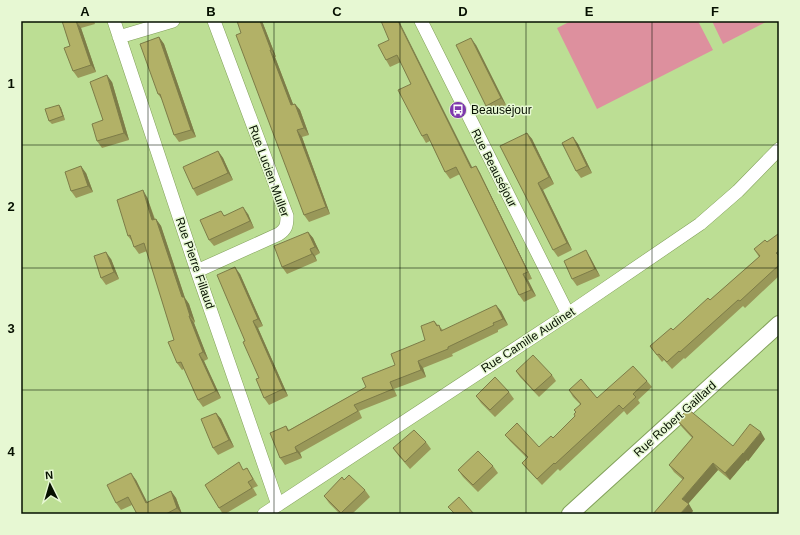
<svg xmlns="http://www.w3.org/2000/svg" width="800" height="535" font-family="Arial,sans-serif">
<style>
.green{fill:#dd909e}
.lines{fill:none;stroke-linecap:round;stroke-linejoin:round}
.minor-casing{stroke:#81a059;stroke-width:14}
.tertiary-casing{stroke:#81a059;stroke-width:18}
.minor{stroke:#fff;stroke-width:13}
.tertiary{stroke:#fff;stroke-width:16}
.wall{fill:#999859}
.shaded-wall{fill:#7d7c48}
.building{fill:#b2b167;stroke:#7d7c48}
.grid{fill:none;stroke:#061000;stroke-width:1;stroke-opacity:0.55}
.labels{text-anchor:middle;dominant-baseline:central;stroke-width:3;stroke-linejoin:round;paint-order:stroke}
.poi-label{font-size:12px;fill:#061000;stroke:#e7f8d3;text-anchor:start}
.street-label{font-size:12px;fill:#061000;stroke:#e7f8d3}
.neatline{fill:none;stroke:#061000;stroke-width:1.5}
.grid-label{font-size:13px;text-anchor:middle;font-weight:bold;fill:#061000}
</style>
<rect width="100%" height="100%" fill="#bcde94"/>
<path class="green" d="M 571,21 L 698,21 L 713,50 L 597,109 L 557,28 Z
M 712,21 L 768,21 L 723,44 Z"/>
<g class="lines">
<defs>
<path id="minor" d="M 114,21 L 197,271 L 278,505
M 421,21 L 568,314
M 119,37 L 173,21
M 197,271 L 279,234 C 286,229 287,226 287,216 L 214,21
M 264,514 L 568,314 L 700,224 L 738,191 L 779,149"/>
<path id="tertiary" d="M 570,514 L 779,324"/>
</defs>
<use href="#minor" class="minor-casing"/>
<use href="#tertiary" class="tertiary-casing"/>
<use href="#minor" class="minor"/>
<use href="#tertiary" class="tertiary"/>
</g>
<path class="wall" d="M 62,21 L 94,21 L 95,24 L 81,28 L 96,72 L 78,78 L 73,71 L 70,46 Z
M 262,21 L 276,57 L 275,57 L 293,104 L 295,104 L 300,110 L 309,135 L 302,137 L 330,214 L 309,222 L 304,215 Z
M 159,37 L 164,44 L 196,137 L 179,142 L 174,135 L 163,101 L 158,94 Z
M 389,40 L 472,168 L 476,166 L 480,173 L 532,279 L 528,280 L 536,296 L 524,302 L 519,295 L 460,174 L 450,179 L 445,172 L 430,141 L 426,143 L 422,136 L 411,84 L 401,62 L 390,67 L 386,60 Z
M 476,45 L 506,105 L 490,112 L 486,106 Z
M 112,82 L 129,140 L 102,148 L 97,141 Z
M 59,105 L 61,108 L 65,120 L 52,124 L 49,121 Z
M 527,133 L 532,139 L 554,184 L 543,190 L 572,250 L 558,257 L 553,250 Z
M 573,137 L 578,144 L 592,173 L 581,178 L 576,171 Z
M 218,151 L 223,158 L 233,180 L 197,196 L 193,189 Z
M 86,173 L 93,192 L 76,198 L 71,191 Z
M 147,197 L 155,219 L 156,219 L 161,226 L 185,298 L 189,304 L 195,322 L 194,323 L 208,359 L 204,361 L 221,398 L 203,407 L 198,400 L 184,369 L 182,370 L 177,363 L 174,340 L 147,251 L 139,254 L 134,247 L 133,243 L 128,236 Z
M 248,214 L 254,228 L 214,246 L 209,240 L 224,215 Z
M 308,232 L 313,238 L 320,253 L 315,256 L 317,261 L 287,274 L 282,267 Z
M 779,235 L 779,276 L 745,308 L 743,306 L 685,359 L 684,358 L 672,369 L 664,360 L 662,362 L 650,346 L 673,330 L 710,300 L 759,257 L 754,249 Z
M 590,257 L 600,276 L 577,286 L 572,279 Z
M 111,259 L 119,279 L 106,285 L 101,278 Z
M 240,274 L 263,326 L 258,328 L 288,396 L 269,405 L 264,398 L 259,378 L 245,341 Z
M 501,311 L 508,325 L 498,330 L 498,332 L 452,354 L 453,356 L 423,368 L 426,377 L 394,389 L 397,396 L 359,411 L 362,418 L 300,453 L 302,458 L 285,465 L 280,458 L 286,426 L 289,430 L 366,387 L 395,365 L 425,340 L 434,321 L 443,330 Z
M 516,371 L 552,375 L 556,381 L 539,397 L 520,377 Z
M 647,381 L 652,387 L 638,400 L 640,403 L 627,415 L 624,411 L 560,471 L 558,469 L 542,485 L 527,469 L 522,463 L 527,458 L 510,441 L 505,435 L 539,447 L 553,438 L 575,416 L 576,412 L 580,404 L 573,397 L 569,390 L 597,398 Z
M 509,392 L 514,399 L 495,417 L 481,403 L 476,396 Z
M 216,413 L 221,419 L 234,447 L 218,455 L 213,448 Z
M 677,420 L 733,446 L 765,439 L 748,461 L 747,460 L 730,480 L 718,470 L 688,504 L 693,511 L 690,514 L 682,479 L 674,472 L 669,465 L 692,438 L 681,426 Z
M 426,442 L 431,449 L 410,469 L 398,455 L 393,448 Z
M 493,466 L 498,473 L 478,492 L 463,477 L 458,470 Z
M 247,468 L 258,486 L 253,488 L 257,495 L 225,514 L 223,514 L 219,508 L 244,470 Z
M 136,480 L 147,502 L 171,491 L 176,498 L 182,514 L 137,514 L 132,505 L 121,510 L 116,503 Z
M 344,480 L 365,490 L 370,497 L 352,514 L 340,514 L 329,503 L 324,496 Z"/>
<path class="shaded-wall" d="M 76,21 L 81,28 L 96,72 L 91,65 Z
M 260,21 L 262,21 L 276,57 L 271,50 Z
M 398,21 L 399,21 L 476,175 L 471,168 Z
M 159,37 L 164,44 L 196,137 L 191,130 Z
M 471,38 L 476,45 L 506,105 L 501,98 Z
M 270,50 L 275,57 L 296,112 L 291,105 Z
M 107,75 L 112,82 L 129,140 L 124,133 Z
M 295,104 L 300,110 L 309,135 L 304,128 Z
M 59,105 L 61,108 L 65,120 L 63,116 Z
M 297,130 L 302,137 L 330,214 L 326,207 Z
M 527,133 L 532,139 L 554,184 L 549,177 Z
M 573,137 L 578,144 L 592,173 L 587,166 Z
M 218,151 L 223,158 L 233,180 L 228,173 Z
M 81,166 L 86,173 L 93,192 L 88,186 Z
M 476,166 L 480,173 L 532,279 L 528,272 Z
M 538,183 L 543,190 L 572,250 L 567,243 Z
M 143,190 L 147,197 L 157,227 L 152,220 Z
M 243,207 L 248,214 L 254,228 L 250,221 Z
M 156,219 L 161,226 L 185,298 L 189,304 L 195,322 L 190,316 L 182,297 Z
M 308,232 L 313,238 L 320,253 L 315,247 Z
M 310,249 L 315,256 L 317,261 L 312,254 Z
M 586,250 L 590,257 L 600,276 L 595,269 Z
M 106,252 L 111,259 L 119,279 L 114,272 Z
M 235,267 L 240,274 L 263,326 L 258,319 Z
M 523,274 L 528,280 L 536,296 L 531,290 Z
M 496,305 L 501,311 L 508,325 L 503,319 Z
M 189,316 L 194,323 L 208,359 L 203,352 Z
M 253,321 L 258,328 L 288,396 L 283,389 Z
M 199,354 L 204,361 L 221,398 L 216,391 Z
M 418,361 L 423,368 L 426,377 L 421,370 Z
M 216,413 L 221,419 L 234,447 L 229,440 Z
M 761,432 L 765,439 L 748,461 L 743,454 Z
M 295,447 L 300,453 L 302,458 L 297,452 Z
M 743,453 L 747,460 L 730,480 L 725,473 Z
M 713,463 L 718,470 L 687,505 L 682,499 Z
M 131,473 L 136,480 L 151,510 L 146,503 Z
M 171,491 L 176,498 L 182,514 L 177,508 Z
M 689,504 L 693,511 L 690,514 L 680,514 Z"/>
<path class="building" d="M 62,21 L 77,21 L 76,21 L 91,65 L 73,71 L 64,48 L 70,46 Z
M 237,21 L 260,21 L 271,50 L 270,50 L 291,105 L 295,104 L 304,128 L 297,130 L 326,207 L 304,215 L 236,35 L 241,33 Z
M 381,21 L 398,21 L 471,168 L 476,166 L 528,272 L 523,274 L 531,290 L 519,295 L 456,167 L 445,172 L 427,134 L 422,136 L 398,90 L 411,84 L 397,55 L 386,60 L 378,45 L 389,40 Z
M 159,37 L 191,130 L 174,135 L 160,94 L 158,94 L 140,44 Z
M 471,38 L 501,98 L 486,106 L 456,45 Z
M 107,75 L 124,133 L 97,141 L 92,124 L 103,120 L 90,82 Z
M 59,105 L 63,116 L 49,121 L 45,109 Z
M 527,133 L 549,177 L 538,183 L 567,243 L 553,250 L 500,146 Z
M 573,137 L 587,166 L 576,171 L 562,143 Z
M 218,151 L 228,173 L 193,189 L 183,167 Z
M 81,166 L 88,186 L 71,191 L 65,172 Z
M 143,190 L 152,220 L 156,219 L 182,297 L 184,297 L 190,316 L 189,316 L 203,352 L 199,354 L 216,391 L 198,400 L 181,362 L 177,363 L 168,342 L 174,340 L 144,243 L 134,247 L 130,235 L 128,236 L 117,200 Z
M 243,207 L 250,221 L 209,240 L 200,220 L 221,211 L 224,216 Z
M 308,232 L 315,247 L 310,249 L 312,254 L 282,267 L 274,246 Z
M 778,234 L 779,235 L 779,251 L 776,253 L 779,256 L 779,265 L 740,301 L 738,300 L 680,352 L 679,351 L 667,362 L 659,354 L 657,355 L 650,346 L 671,328 L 673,330 L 708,298 L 710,300 L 760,256 L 754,249 L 765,240 L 767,242 Z
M 586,250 L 595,269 L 572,279 L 564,261 Z
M 106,252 L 114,272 L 101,278 L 94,256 Z
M 235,267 L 258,319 L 253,321 L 283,389 L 264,398 L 256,379 L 259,378 L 243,342 L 245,341 L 217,275 Z
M 496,305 L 503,319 L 493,323 L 494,325 L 448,347 L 448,349 L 418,361 L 421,370 L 390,382 L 393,389 L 354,405 L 358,411 L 295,447 L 297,452 L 280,458 L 270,433 L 286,426 L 288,431 L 366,387 L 362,378 L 395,365 L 391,354 L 425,340 L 421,326 L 434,321 L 437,326 L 439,325 L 441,331 Z
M 533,355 L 552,375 L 534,391 L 516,371 Z
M 633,366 L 647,381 L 633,394 L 636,397 L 623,409 L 619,405 L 555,464 L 554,463 L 537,479 L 522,463 L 528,457 L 505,435 L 517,423 L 539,447 L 551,436 L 553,438 L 575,416 L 574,414 L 576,412 L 574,410 L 581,404 L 569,390 L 581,379 L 597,398 Z
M 495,377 L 509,392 L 490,410 L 476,396 Z
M 688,409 L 733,446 L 750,424 L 761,432 L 743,454 L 743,453 L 725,473 L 713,463 L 682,499 L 689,504 L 680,514 L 653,514 L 684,478 L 669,465 L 693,437 L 677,420 Z
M 216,413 L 229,440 L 213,448 L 201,419 Z
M 414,430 L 426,442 L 405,462 L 393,448 Z
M 478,451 L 493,466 L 473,485 L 458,470 Z
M 239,462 L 243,470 L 247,468 L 253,479 L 248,482 L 252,488 L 219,508 L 205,485 Z
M 131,473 L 146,503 L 171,491 L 177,508 L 166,514 L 137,514 L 128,497 L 116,503 L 107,485 Z
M 349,475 L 365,490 L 341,513 L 324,496 L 342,477 L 344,480 Z
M 459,497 L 474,514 L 455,514 L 448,507 Z"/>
<path class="grid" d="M 148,21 L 148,514M 274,21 L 274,514M 400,21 L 400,514M 526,21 L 526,514M 652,21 L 652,514M 21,145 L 779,145M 21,268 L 779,268M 21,390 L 779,390"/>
<defs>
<symbol id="bus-disc" viewBox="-11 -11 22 22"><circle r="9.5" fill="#7e39ad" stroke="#e7f8d3"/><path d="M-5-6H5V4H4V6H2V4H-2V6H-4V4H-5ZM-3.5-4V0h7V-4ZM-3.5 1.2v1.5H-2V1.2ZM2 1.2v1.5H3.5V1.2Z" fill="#fff"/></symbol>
</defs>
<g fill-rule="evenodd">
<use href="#bus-disc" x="448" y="100" width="20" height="20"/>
</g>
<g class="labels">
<g class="poi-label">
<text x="471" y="110">Beauséjour</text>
</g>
<g class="street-label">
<text transform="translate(494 168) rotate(63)">Rue Beauséjour</text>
<text transform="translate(269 171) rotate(70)">Rue Lucien Muller</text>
<text transform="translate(195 263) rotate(71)">Rue Pierre Fillaud</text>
<text transform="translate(528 340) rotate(-33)">Rue Camille Audinet</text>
<text transform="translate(675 419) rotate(-42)">Rue Robert Gaillard</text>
</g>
</g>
<rect width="800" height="535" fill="none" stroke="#e7f8d3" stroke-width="44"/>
<g transform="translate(50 485) rotate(355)" stroke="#e7f8d3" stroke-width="3" paint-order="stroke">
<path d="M0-3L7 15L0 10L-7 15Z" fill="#061000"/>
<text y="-6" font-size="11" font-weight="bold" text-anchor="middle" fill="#061000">N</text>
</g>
<rect x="22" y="22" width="756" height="491" class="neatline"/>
<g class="grid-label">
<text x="85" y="16">A</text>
<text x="211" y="16">B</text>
<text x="337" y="16">C</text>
<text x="463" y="16">D</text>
<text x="589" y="16">E</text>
<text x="715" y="16">F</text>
<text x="11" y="88">1</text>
<text x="11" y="211">2</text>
<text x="11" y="333">3</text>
<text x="11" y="456">4</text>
</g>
</svg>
